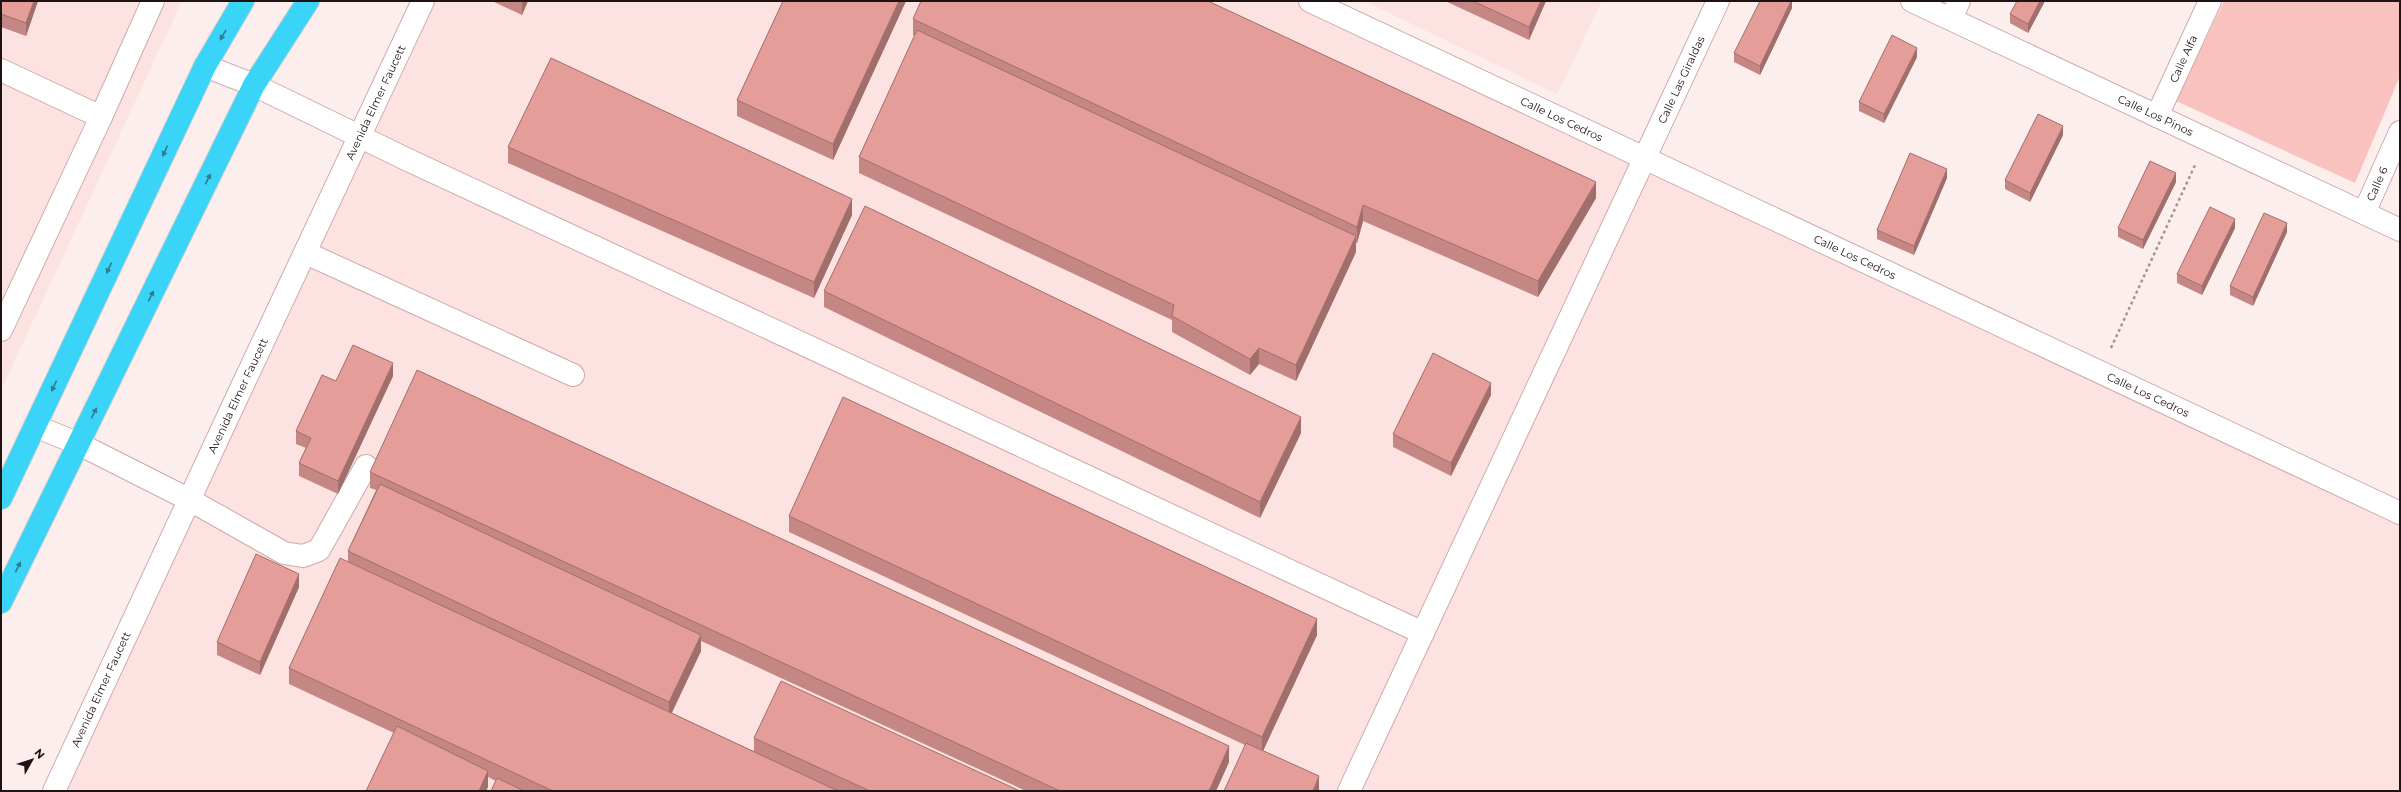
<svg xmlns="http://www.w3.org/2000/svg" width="2401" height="792" font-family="Montserrat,sans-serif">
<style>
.built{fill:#fce2e0}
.green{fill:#f9c2be}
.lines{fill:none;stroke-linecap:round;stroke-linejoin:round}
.minor-casing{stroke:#cdaba9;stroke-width:24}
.highway-casing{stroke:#d2d0d0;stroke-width:24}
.path{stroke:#a29594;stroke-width:2.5;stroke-dasharray:3 3;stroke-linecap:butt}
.minor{stroke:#fff;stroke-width:22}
.highway{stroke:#3ad4f9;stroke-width:22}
.wall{fill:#c58784}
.shaded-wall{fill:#a06e6b}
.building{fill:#e59d99;stroke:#a06e6b}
.oneway{fill:#2d7d91}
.labels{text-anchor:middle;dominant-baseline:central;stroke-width:3.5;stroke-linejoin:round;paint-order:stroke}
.street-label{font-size:11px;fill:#1e1212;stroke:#fceeed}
</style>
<rect width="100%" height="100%" fill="#fceeed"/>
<path class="built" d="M 1,1 L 182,1 L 1,390 Z
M 430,1 L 1296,1 L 2400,521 L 2400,791 L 63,791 Z
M 1364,1 L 1602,1 L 1557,94 Z"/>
<path class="green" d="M 2224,1 L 2400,1 L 2400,76 L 2355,183 L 2176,101 Z"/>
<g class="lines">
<defs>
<g id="minor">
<path id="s1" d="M 1310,1 L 2400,513"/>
<path id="s2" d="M 1912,1 L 2400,230"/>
<path d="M 1951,19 L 1959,1"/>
<path d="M 205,66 L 254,85 L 406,159 L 1423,633"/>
<path d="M 1,70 L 101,117 L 1,330"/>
<path id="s3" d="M 2157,116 L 2210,1"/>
<path d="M 101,117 L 153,1"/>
<path id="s4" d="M 2364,213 L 2400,132"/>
<path d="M 306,253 L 573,375"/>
<path d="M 35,426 L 79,444 L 188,499 L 284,553 L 303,556 L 319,550 L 366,466"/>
<path id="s5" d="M 54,791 C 175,527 300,264 423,1"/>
<path id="s6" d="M 1349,791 L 1718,1"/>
</g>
<path id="highway" d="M 1,498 L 205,66 L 243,1
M 1,602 L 254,85 L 308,1"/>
</defs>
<use href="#minor" class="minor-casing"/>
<use href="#highway" class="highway-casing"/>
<path class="path" d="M 2111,348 L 2196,163"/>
<use href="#minor" class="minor"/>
<use href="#highway" class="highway"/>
</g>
<path class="wall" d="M 1,1 L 38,1 L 26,36 L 1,27 Z
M 492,1 L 528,1 L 522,15 Z
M 783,1 L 906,1 L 833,160 L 737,116 L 737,100 Z
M 1445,1 L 1546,1 L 1529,40 Z
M 1792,1 L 1792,8 L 1760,75 L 1734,62 L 1734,53 Z
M 2045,1 L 2028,33 L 2010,23 L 2010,14 Z
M 913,19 L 1596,198 L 1538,297 L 1363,221 L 1357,243 L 1356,243 L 1356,252 L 1296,381 L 1259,364 L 1250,375 L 1172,332 L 1172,320 L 859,173 L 859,157 L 915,36 L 913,35 Z
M 1917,57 L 1884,123 L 1859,111 L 1859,102 Z
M 2063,135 L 2030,202 L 2005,189 L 2005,180 Z
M 508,147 L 852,215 L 814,298 L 508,163 Z
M 1947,178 L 1914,255 L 1877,239 L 1877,230 Z
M 2176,182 L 2143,249 L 2118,237 L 2118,228 Z
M 2235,228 L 2202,295 L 2177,283 L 2177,274 Z
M 2287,232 L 2253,306 L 2230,295 L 2230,286 Z
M 824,291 L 1301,433 L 1260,518 L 824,307 Z
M 393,376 L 338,494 L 299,476 L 299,463 L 306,448 L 296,444 L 296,431 L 336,381 Z
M 1491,395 L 1451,476 L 1393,447 L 1393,434 Z
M 370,472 L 1229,762 L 1216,791 L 1026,791 L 701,641 L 701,651 L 672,713 L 754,752 L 754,738 L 1020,791 L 491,791 L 496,781 L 488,777 L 488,787 L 486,791 L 366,791 L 394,733 L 289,684 L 289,668 L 348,563 L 348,551 L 376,490 L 370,488 Z
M 789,516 L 1317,635 L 1263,751 L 1319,791 L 1245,745 L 789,532 Z
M 299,587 L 260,675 L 217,655 L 217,642 Z"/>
<path class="shaded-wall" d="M 34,1 L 38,1 L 26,36 L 26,23 Z
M 522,1 L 528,1 L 522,15 Z
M 899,1 L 906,1 L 833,160 L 833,144 Z
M 1541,1 L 1546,1 L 1529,40 L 1529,27 Z
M 1791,1 L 1792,1 L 1792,8 L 1760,75 L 1760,66 Z
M 2040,1 L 2045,1 L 2028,33 L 2028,24 Z
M 1917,48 L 1917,57 L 1884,123 L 1884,114 Z
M 2063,126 L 2063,135 L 2030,202 L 2030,193 Z
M 1947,169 L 1947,178 L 1914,255 L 1914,246 Z
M 2176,173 L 2176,182 L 2143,249 L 2143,240 Z
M 1596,182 L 1596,198 L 1538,297 L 1538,281 Z
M 852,199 L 852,215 L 814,298 L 814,282 Z
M 1363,205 L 1363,221 L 1357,243 L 1357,227 Z
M 2235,219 L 2235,228 L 2202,295 L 2202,286 Z
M 2287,223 L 2287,232 L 2253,306 L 2253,297 Z
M 1356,236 L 1356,252 L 1296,381 L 1296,365 Z
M 1259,348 L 1259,364 L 1250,375 L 1250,359 Z
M 393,363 L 393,376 L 338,494 L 338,481 Z
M 1491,383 L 1491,395 L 1451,476 L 1451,463 Z
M 1301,417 L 1301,433 L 1260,518 L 1260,502 Z
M 299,574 L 299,587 L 260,675 L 260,662 Z
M 1317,619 L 1317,635 L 1262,753 L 1262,737 Z
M 701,635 L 701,651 L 669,718 L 669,702 Z
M 1229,746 L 1229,762 L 1216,791 L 1209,791 Z
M 488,771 L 488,787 L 486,791 L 479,791 Z
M 1319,776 L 1319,791 L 1313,791 Z"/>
<path class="building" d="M 1,1 L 34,1 L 26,23 L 1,14 Z
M 783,1 L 899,1 L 833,144 L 737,100 Z
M 921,1 L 1208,1 L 1596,182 L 1538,281 L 1363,205 L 1357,227 L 913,19 Z
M 1473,1 L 1541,1 L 1529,27 Z
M 1760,1 L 1791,1 L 1760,66 L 1734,53 Z
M 2017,1 L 2040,1 L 2028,24 L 2010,14 Z
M 917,30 L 1356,236 L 1296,365 L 1259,348 L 1250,359 L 1172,316 L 1174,305 L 859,157 Z
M 1892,35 L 1917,48 L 1884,114 L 1859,102 Z
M 551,58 L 852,199 L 814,282 L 508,147 Z
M 2038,114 L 2063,126 L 2030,193 L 2005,180 Z
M 1910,153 L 1947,169 L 1914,246 L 1877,230 Z
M 2150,161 L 2176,173 L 2143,240 L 2118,228 Z
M 865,206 L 1301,417 L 1260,502 L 824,291 Z
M 2210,207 L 2235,219 L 2202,286 L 2177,274 Z
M 2264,213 L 2287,223 L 2253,297 L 2230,286 Z
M 353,345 L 393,363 L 338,481 L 299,463 L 311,438 L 296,431 L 322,375 L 336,381 Z
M 1433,353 L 1491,383 L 1451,463 L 1393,434 Z
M 417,370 L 1229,746 L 1209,791 L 1060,791 L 370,472 Z
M 843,397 L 1317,619 L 1262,737 L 789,516 Z
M 380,484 L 701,635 L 669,702 L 348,551 Z
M 256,554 L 299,574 L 260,662 L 217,642 Z
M 340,558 L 838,791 L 553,791 L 289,668 Z
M 781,681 L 1020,791 L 870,791 L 754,738 Z
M 397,726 L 488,771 L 479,791 L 366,791 Z
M 1246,743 L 1319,776 L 1313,791 L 1224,791 Z
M 497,778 L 524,791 L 491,791 Z"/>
<defs><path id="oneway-solid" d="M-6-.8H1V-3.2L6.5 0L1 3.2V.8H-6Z"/></defs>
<g class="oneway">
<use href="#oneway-solid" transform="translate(223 35) rotate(120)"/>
<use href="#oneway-solid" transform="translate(165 151) rotate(115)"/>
<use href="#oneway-solid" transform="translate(208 179) rotate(-64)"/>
<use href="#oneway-solid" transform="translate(109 268) rotate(115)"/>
<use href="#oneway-solid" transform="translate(151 296) rotate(-64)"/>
<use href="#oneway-solid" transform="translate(54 386) rotate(115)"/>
<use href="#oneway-solid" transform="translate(94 413) rotate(-64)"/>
<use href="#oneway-solid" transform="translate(18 567) rotate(-64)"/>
</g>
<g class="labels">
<g class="street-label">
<text stroke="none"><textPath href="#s3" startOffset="63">Calle Alfa</textPath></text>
<text stroke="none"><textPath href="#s6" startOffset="785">Calle Las Giraldas</textPath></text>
<text stroke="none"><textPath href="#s5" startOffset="760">Avenida Elmer Faucett</textPath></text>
<text stroke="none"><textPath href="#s2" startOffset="269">Calle Los Pinos</textPath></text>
<text stroke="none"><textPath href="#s1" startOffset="278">Calle Los Cedros</textPath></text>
<text stroke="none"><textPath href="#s4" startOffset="32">Calle 6</textPath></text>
<text stroke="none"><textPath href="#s1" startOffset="602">Calle Los Cedros</textPath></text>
<text stroke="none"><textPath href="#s1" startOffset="926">Calle Los Cedros</textPath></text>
<text stroke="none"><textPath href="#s5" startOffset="436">Avenida Elmer Faucett</textPath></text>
<text stroke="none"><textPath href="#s5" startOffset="112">Avenida Elmer Faucett</textPath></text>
</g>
</g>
<rect width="2401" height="792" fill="none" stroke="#1e1212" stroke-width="4"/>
<g transform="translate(32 760) rotate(51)" stroke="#fceeed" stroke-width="3" paint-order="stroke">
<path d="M0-3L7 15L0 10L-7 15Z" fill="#1e1212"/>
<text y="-6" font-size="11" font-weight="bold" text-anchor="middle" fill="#1e1212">N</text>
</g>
</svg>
